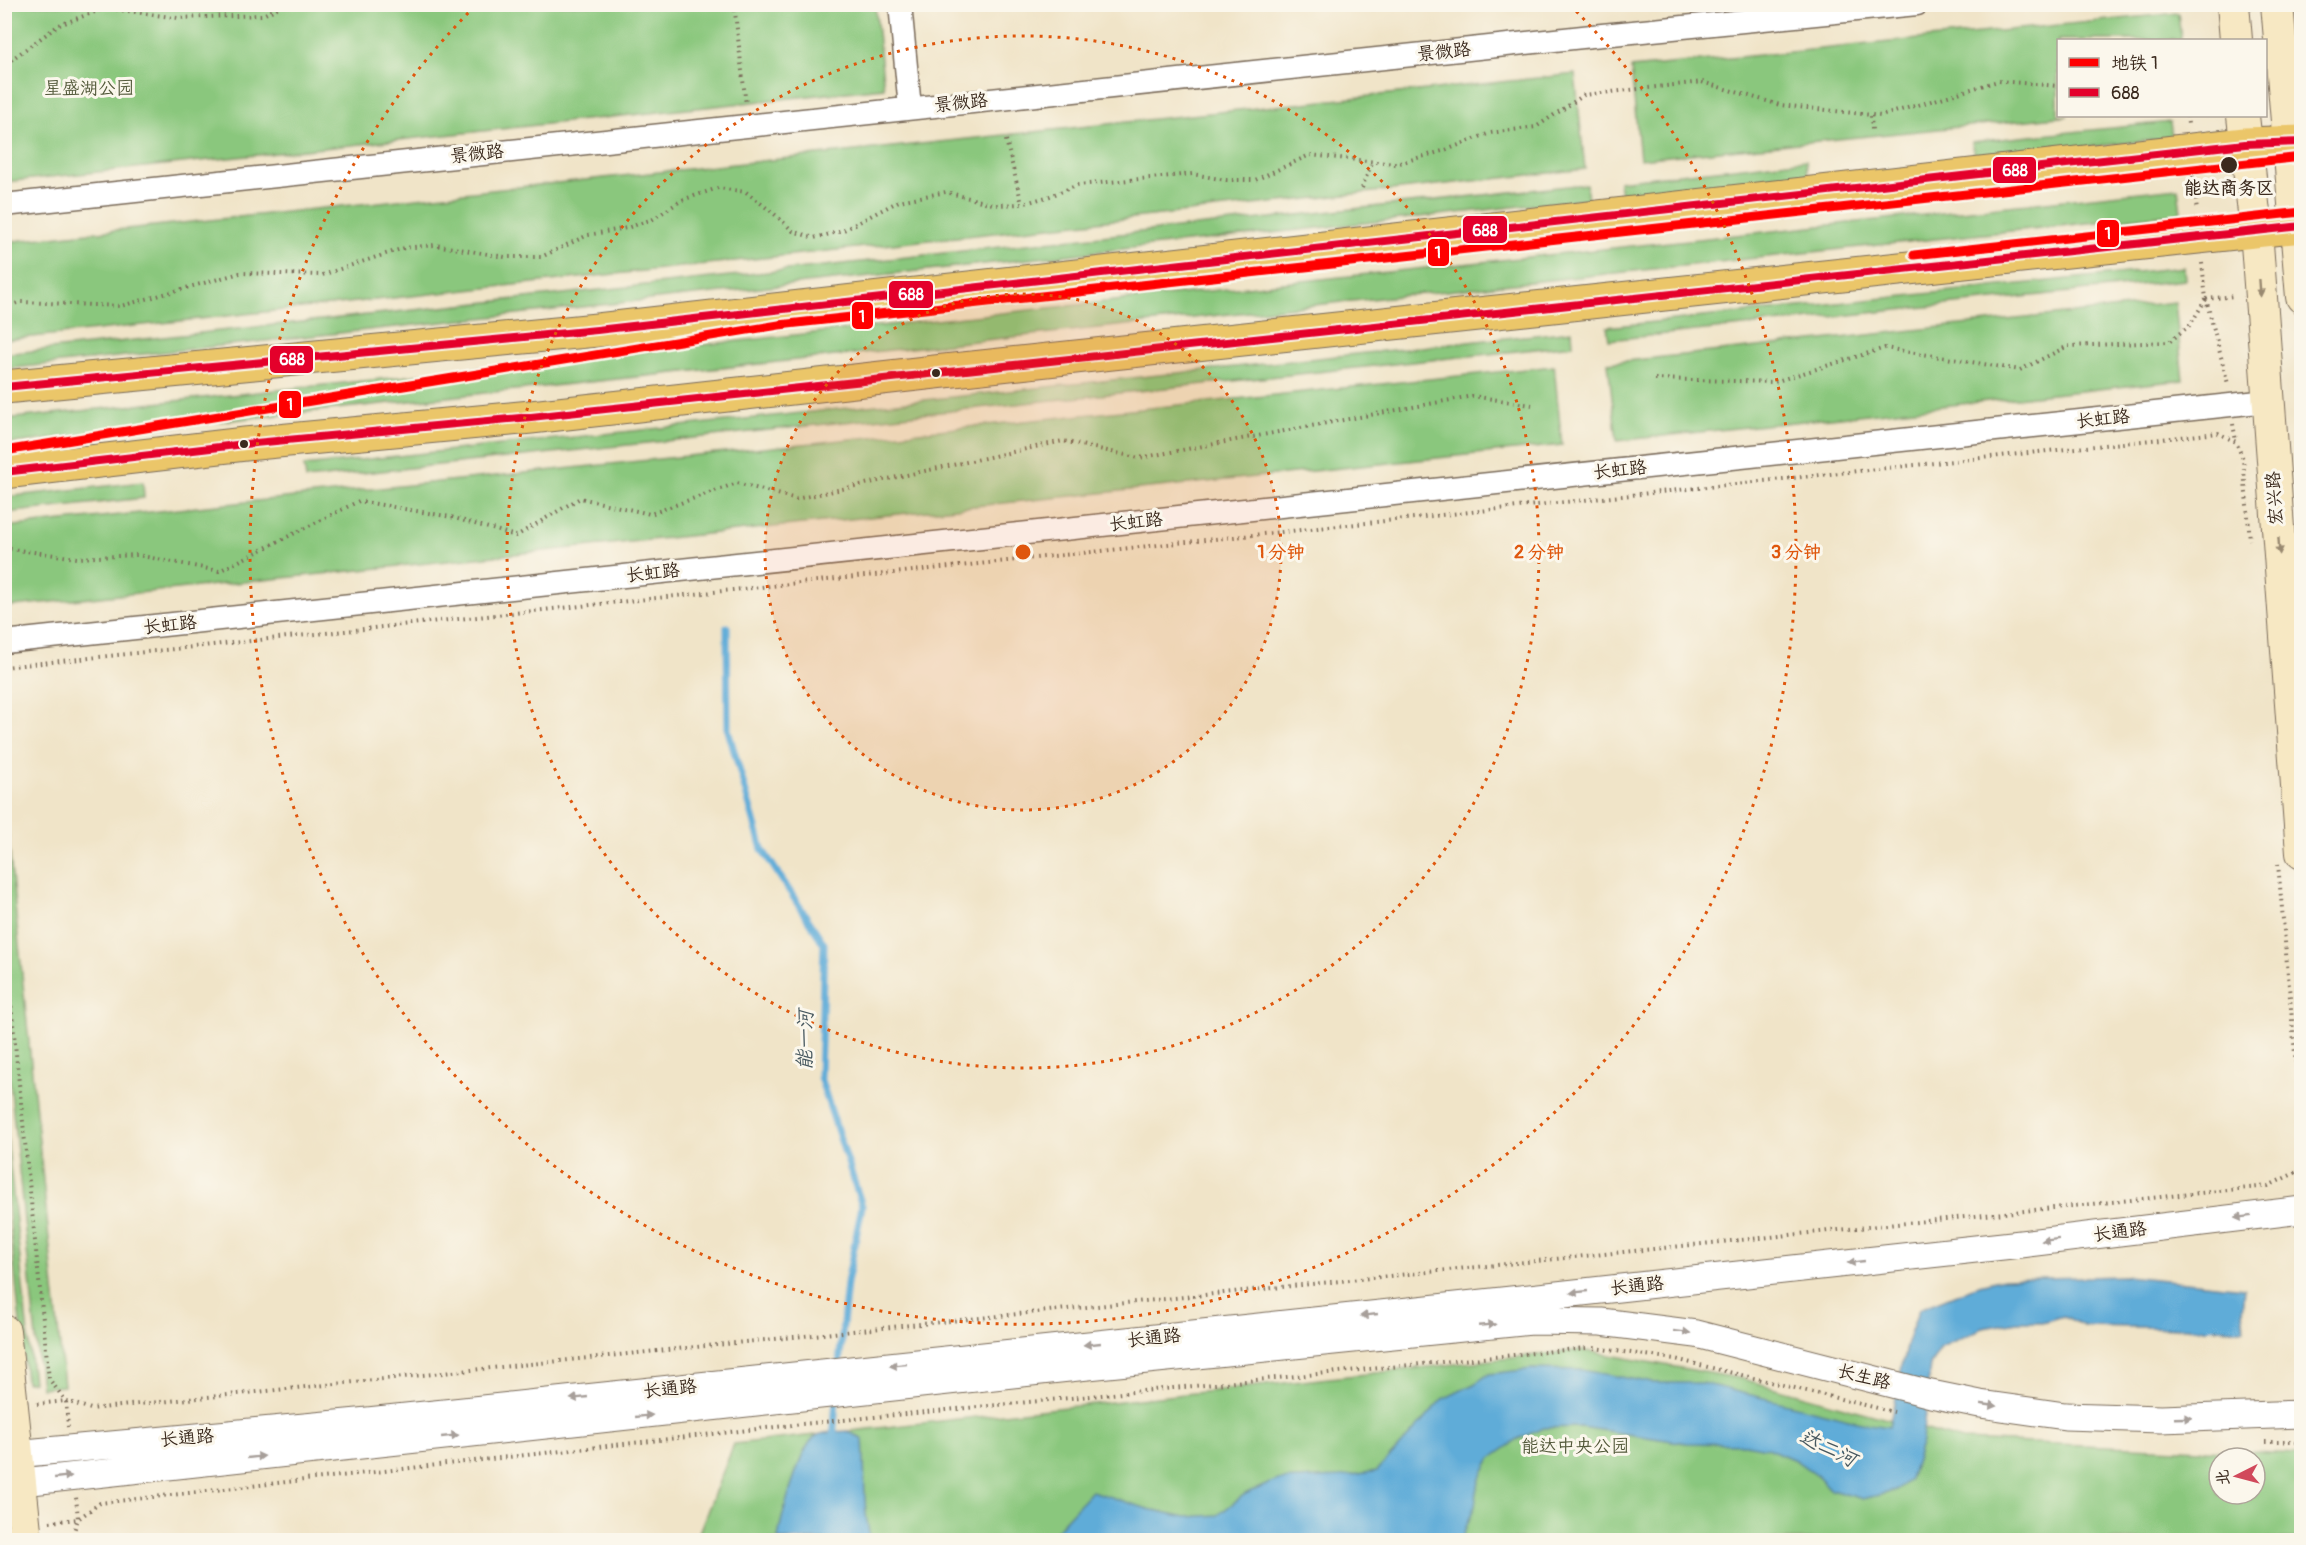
<svg xmlns="http://www.w3.org/2000/svg" width="2306" height="1545" font-family="Pangolin,'LXGW WenKai TC',sans-serif">
<style>
.green{fill:#8ac77d;stroke:#62784e;stroke-width:1.5;fill-rule:evenodd}
.water{fill:#5eacd8;stroke:#4c6b7b;stroke-width:1.5}
.lines{fill:none;stroke-linecap:round;stroke-linejoin:round}
.stream{stroke:#5eacd8;stroke-width:7}
.minor-casing{stroke:#7a6b5a;stroke-width:25}
.tertiary-casing{stroke:#7a6b5a;stroke-width:29}
.secondary-casing{stroke:#7a6b5a;stroke-width:34}
.primary-casing{stroke:#7a6b5a;stroke-width:35}
.path{stroke:#7a6b5a;stroke-width:4;stroke-dasharray:1.5 4.5;stroke-linecap:butt}
.minor{stroke:#fff;stroke-width:22}
.tertiary{stroke:#fff;stroke-width:27}
.secondary{stroke:#f7e8c3;stroke-width:32}
.primary{stroke:#ebc669;stroke-width:33}
.bus-1-casing{stroke:#fbf7ec;stroke-width:12}
.bus-1{stroke:#e4002b;stroke-width:8}
.metro-1-casing{stroke:#fbf7ec;stroke-width:14}
.metro-1{stroke:#f00;stroke-width:9}
.oneway{fill:#998970}
.oneway2{fill:#a79f9a}
.ring{fill:none;stroke:#df570d;stroke-width:3;stroke-dasharray:3 6}
.stop-dot{fill:#3b2a1e;stroke:#fbf7ec;stroke-width:2}
.labels{text-anchor:middle;dominant-baseline:central;stroke-width:6;stroke-linejoin:round;paint-order:stroke}
.street-label{font-size:18px;fill:#3b2a1e;stroke:#fbf7ec}
.park-label{font-size:18px;fill:#53593a;stroke:#fbf7ec}
.stop-label{font-size:18px;font-weight:bold;fill:#3b2a1e;stroke:#fbf7ec}
.water-label{font-size:20px;font-style:italic;fill:#47585f;stroke:#fbf7ec}
.centre{fill:#df570d;stroke:#fbf7ec;stroke-width:3}
.ring-label{font-size:18px;text-anchor:middle;font-weight:bold;fill:#df570d;stroke:#fbf7ec;stroke-width:6;stroke-linejoin:round;paint-order:stroke}
.line-badge{stroke:#fbf7ec;stroke-width:2}
.badge-label{font-size:16px;text-anchor:middle;font-weight:bold;fill:#fff}
</style>
<rect width="100%" height="100%" fill="#fbf7ec"/>
<filter id="ink" filterUnits="userSpaceOnUse"><feTurbulence type="fractalNoise" baseFrequency=".0167" numOctaves="2"/><feDisplacementMap in="SourceGraphic" scale="12" xChannelSelector="R" yChannelSelector="G"/><feConvolveMatrix kernelMatrix="1 2 1 2 8 2 1 2 1" color-interpolation-filters="sRGB"/></filter>
<filter id="wash" filterUnits="userSpaceOnUse"><feTurbulence type="fractalNoise" baseFrequency=".008" numOctaves="4" result="noise"/><feDisplacementMap in="SourceGraphic" scale="24" xChannelSelector="R" yChannelSelector="G"/><feGaussianBlur stdDeviation="1.35" result="paint"/><feColorMatrix in="noise" values="0 0 0 0 0 0 0 0 0 0 0 0 0 0 0 0 0 1.4 0 .05"/><feComposite in="paint" operator="in"/></filter>
<g filter="url(#wash)">
<rect width="100%" height="100%" fill="#f0e4c8"/>
<path class="green" d="M 4,5 L 875,5 L 884,88 L 5,182 Z
M 2178,13 L 2181,40 L 2058,40 L 2058,116 L 2068,116 L 1640,159 L 1631,68 Z
M 1575,74 L 1585,169 L 5,340 L 5,242 Z
M 2170,122 L 2172,138 L 1974,159 L 1972,142 Z
M 1806,160 L 1808,176 L 1621,196 L 1619,181 Z
M 1586,184 L 1588,199 L 5,369 L 5,354 Z
M 2178,188 L 2181,213 L 5,444 L 5,419 Z
M 2184,267 L 2185,280 L 1609,340 L 1607,327 Z
M 2175,302 L 2183,380 L 1617,441 L 1608,363 Z
M 1572,331 L 1573,345 L 306,479 L 304,466 Z
M 1554,366 L 1562,445 L 5,607 L 5,527 Z
M 143,482 L 144,498 L 5,513 L 5,497 Z
M 5,807 L 64,1386 L 41,1388 L 5,1033 Z
M 4,1109 L 33,1382 L 26,1382 L 5,1174 Z
M 1581,1350 L 1743,1379 L 1963,1440 L 2299,1454 L 2302,1485 L 2301,1540 L 696,1540 L 734,1444 ZM 2219,1458 L 2255,1458 L 2255,1494 L 2219,1494 Z"/>
<path class="water" d="M 2126,1276 L 2244,1288 L 2242,1311 L 2244,1329 L 2084,1326 L 2064,1316 L 2042,1322 L 2017,1322 L 1983,1328 L 1941,1347 L 1930,1365 L 1922,1441 L 1910,1479 L 1895,1491 L 1863,1499 L 1831,1490 L 1819,1477 L 1795,1460 L 1767,1448 L 1745,1444 L 1686,1443 L 1581,1427 L 1544,1428 L 1520,1438 L 1491,1458 L 1479,1480 L 1475,1505 L 1461,1540 L 1050,1540 L 1063,1522 L 1092,1491 L 1148,1509 L 1186,1517 L 1218,1515 L 1245,1494 L 1278,1480 L 1340,1477 L 1377,1471 L 1443,1399 L 1474,1384 L 1489,1374 L 1532,1369 L 1582,1370 L 1654,1383 L 1702,1383 L 1869,1424 L 1889,1427 L 1907,1342 L 1919,1309 L 1979,1285 L 2003,1279 Z
M 848,1431 L 863,1440 C 866,1473 862,1510 871,1540 L 778,1540 C 779,1522 801,1444 816,1436 C 823,1431 839,1432 848,1431 Z"/>
<g class="lines">
<path class="stream" d="M 727,627 L 728,730 L 762,849 L 824,944 L 820,1077 L 862,1206 L 847,1283 L 839,1365
M 833,1440 L 836,1400"/>
</g>
</g>
<g filter="url(#ink)">
<g class="lines">
<defs>
<path id="minor" d="M 900,4 L 910,108
M 4,205 L 1592,36 L 1917,4
M 4,642 L 2268,401"/>
<path id="tertiary" d="M 4,1455 L 358,1422 L 1428,1309 L 2012,1245 L 2302,1210
M 4,1484 L 1078,1367 L 1532,1321 L 1601,1322 L 1696,1334 L 1931,1394 L 1980,1404 L 2065,1416 L 2161,1419 L 2302,1414"/>
<path id="secondary" d="M 2233,4 L 2236,40
M 2277,4 L 2302,297
M 2243,116 L 2256,230 L 2302,853
M 4,1331 L 26,1540"/>
<path id="primary" d="M 4,387 L 597,330 L 2245,144 L 2302,142
M 4,472 L 245,444 L 531,417 L 935,372 L 2302,226"/>
</defs>
<use href="#minor" class="minor-casing"/>
<use href="#tertiary" class="tertiary-casing"/>
<use href="#secondary" class="secondary-casing"/>
<use href="#primary" class="primary-casing"/>
<path class="path" d="M 734,4 L 746,105
M 4,70 L 12,59 L 59,25 L 106,8 L 178,18 L 263,15 L 285,4
M 1871,116 L 1872,131
M 2187,116 L 2188,124
M 1006,140 L 1022,204
M 2193,176 L 2197,211
M 1362,188 L 1372,162
M 2202,263 L 2206,299 L 2228,384
M 2206,299 L 2235,296
M 4,307 L 20,302 L 121,306 L 240,273 L 322,275 L 404,248 L 435,245 L 505,257 L 541,257 L 588,235 L 627,228 L 653,219 L 682,200 L 718,188 L 746,192 L 772,212 L 793,231 L 814,238 L 842,231 L 899,201 L 946,192 L 996,205 L 1022,204 L 1050,196 L 1078,185 L 1192,174 L 1226,180 L 1255,180 L 1310,155 L 1396,164 L 1446,150 L 1490,133 L 1536,127 L 1584,95 L 1702,82 L 1780,105 L 1881,116 L 1998,81 L 2058,86
M 1655,379 L 1774,382 L 1885,348 L 2020,370 L 2068,346 L 2169,342 L 2190,325 L 2206,299
M 2233,424 L 2236,441
M 4,548 L 77,558 L 137,555 L 219,571 L 359,501 L 451,517 L 516,536 L 580,498 L 650,514 L 737,483 L 796,499 L 1063,441 L 1139,458 L 1472,396 L 1532,405
M 4,667 L 2218,433 L 2236,442 L 2243,459 L 2250,540
M 2278,864 L 2302,1131
M 4,935 L 49,1379 L 66,1401 L 91,1409 L 2268,1186 L 2301,1170 L 2302,1159
M 2301,1170 L 2302,1180
M 1594,1348 L 1675,1359 L 1894,1412
M 37,1404 L 66,1401 L 68,1427
M 2265,1442 L 2302,1442
M 50,1522 L 78,1519 L 76,1497
M 71,1540 L 78,1519 L 100,1503 L 802,1424 L 1586,1348"/>
<use href="#minor" class="minor"/>
<use href="#tertiary" class="tertiary"/>
<use href="#secondary" class="secondary"/>
<use href="#primary" class="primary"/>
<defs>
<path id="bus-1" d="M 4,387 L 597,330 L 2245,144 L 2302,142
M 4,472 L 245,444 L 531,417 L 2302,226"/>
</defs>
<use href="#bus-1" class="bus-1-casing"/>
<use href="#bus-1" class="bus-1"/>
<defs>
<path id="metro-1" d="M 1914,255 L 2302,212
M 4,451 L 779,325 L 2302,157"/>
</defs>
<use href="#metro-1" class="metro-1-casing"/>
<use href="#metro-1" class="metro-1"/>
</g>
<defs><path id="oneway-solid" d="M-6-.8H1V-3.2L6.5 0L1 3.2V.8H-6Z" transform="scale(1.5)"/></defs>
<g class="oneway">
<use href="#oneway-solid" transform="translate(2260 288) rotate(86)"/>
<use href="#oneway-solid" transform="translate(2279 546) rotate(86)"/>
</g>
<g class="oneway2">
<use href="#oneway-solid" transform="translate(2243 1217) rotate(173)"/>
<use href="#oneway-solid" transform="translate(2050 1240) rotate(173)"/>
<use href="#oneway-solid" transform="translate(1856 1262) rotate(174)"/>
<use href="#oneway-solid" transform="translate(1579 1292) rotate(174)"/>
<use href="#oneway-solid" transform="translate(1369 1315) rotate(174)"/>
<use href="#oneway-solid" transform="translate(1487 1325) rotate(-5)"/>
<use href="#oneway-solid" transform="translate(1682 1332) rotate(7)"/>
<use href="#oneway-solid" transform="translate(1092 1344) rotate(174)"/>
<use href="#oneway-solid" transform="translate(898 1365) rotate(174)"/>
<use href="#oneway-solid" transform="translate(579 1398) rotate(174)"/>
<use href="#oneway-solid" transform="translate(1989 1405) rotate(8)"/>
<use href="#oneway-solid" transform="translate(644 1416) rotate(-6)"/>
<use href="#oneway-solid" transform="translate(2183 1418) rotate(-2)"/>
<use href="#oneway-solid" transform="translate(450 1436) rotate(-6)"/>
<use href="#oneway-solid" transform="translate(256 1457) rotate(-6)"/>
<use href="#oneway-solid" transform="translate(63 1477) rotate(-6)"/>
</g>
</g>
<circle cx="1023" cy="552" r="258" fill="#df570d" fill-opacity=".12"/>
<g class="ring">
<circle cx="1023" cy="552" r="258"/>
<circle cx="1023" cy="552" r="516"/>
<path d="M1570 5A773 773 0 1 1 476 5"/>
</g>
<g class="stop-dot">
<circle cx="2229" cy="165" r="9"/>
<circle cx="936" cy="373" r="5"/>
<circle cx="244" cy="444" r="5"/>
</g>
<g class="labels">
<g class="street-label">
<text transform="translate(1444 52) rotate(-6)">景微路</text>
<text transform="translate(961 103) rotate(-6)">景微路</text>
<text transform="translate(477 154) rotate(-6)">景微路</text>
<text transform="translate(2103 419) rotate(-6)">长虹路</text>
<text transform="translate(1620 470) rotate(-6)">长虹路</text>
<text transform="translate(2275 498) rotate(-94)">宏兴路</text>
<text transform="translate(1136 522) rotate(-6)">长虹路</text>
<text transform="translate(653 573) rotate(-6)">长虹路</text>
<text transform="translate(170 625) rotate(-6)">长虹路</text>
<text transform="translate(2120 1232) rotate(-7)">长通路</text>
<text transform="translate(1637 1286) rotate(-6)">长通路</text>
<text transform="translate(1154 1338) rotate(-6)">长通路</text>
<text transform="translate(1864 1377) rotate(14)">长生路</text>
<text transform="translate(670 1389) rotate(-6)">长通路</text>
<text transform="translate(187 1438) rotate(-5)">长通路</text>
</g>
<g class="park-label">
<text x="89" y="88">星盛湖公园</text>
<text x="1575" y="1446">能达中央公园</text>
</g>
<g class="stop-label">
<text x="2229" y="188">能达商务区</text>
</g>
<g class="water-label">
<text transform="translate(805 1040) rotate(-89)">能一河</text>
<text transform="translate(1828 1448) rotate(26)">达二河</text>
</g>
</g>
<circle cx="1023" cy="552" r="9" class="centre"/>
<g class="ring-label">
<text x="1281" y="558">1 分钟</text>
<text x="1539" y="558">2 分钟</text>
<text x="1796" y="558">3 分钟</text>
</g>
<g class="line-badge">
<rect x="1992" y="156" width="45" height="28" rx="6" fill="#e4002b"/>
<rect x="1462" y="215" width="46" height="29" rx="6" fill="#e4002b"/>
<rect x="2096" y="219" width="24" height="29" rx="6" fill="#f00"/>
<rect x="1427" y="238" width="23" height="29" rx="6" fill="#f00"/>
<rect x="888" y="280" width="46" height="29" rx="6" fill="#e4002b"/>
<rect x="851" y="301" width="23" height="29" rx="6" fill="#f00"/>
<rect x="269" y="345" width="45" height="29" rx="6" fill="#e4002b"/>
<rect x="278" y="390" width="24" height="29" rx="6" fill="#f00"/>
</g>
<g class="badge-label">
<text x="2015" y="176">688</text>
<text x="1485" y="236">688</text>
<text x="2108" y="239">1</text>
<text x="1438" y="258">1</text>
<text x="911" y="300">688</text>
<text x="862" y="322">1</text>
<text x="292" y="365">688</text>
<text x="290" y="410">1</text>
</g>
<rect width="2306" height="1545" fill="none" stroke="#fbf7ec" stroke-width="24"/>
<rect x="2057" y="39" width="210" height="78" fill="#fbf7ec" stroke="#aea59a" stroke-width="1.5"/>
<rect x="2069" y="58" width="30" height="9" fill="#ff0000" stroke="#aea59a" stroke-width="1.5"/>
<text x="2111" y="69" font-size="18" fill="#3b2a1e">地铁 1</text>
<rect x="2069" y="88" width="30" height="9" fill="#e4002b" stroke="#aea59a" stroke-width="1.5"/>
<text x="2111" y="99" font-size="18" fill="#3b2a1e">688</text>
<g transform="translate(2237 1476) rotate(264)"><circle r="28" fill="#fbf7ec" stroke="#aea59a" stroke-width="1.5"/>
<path d="M0-4.5L10 22L0 15L-10 22Z" fill="#d1495b"/>
<text y="-9" font-size="16" font-weight="bold" text-anchor="middle" fill="#3b2a1e">北</text>
</g>
</svg>
